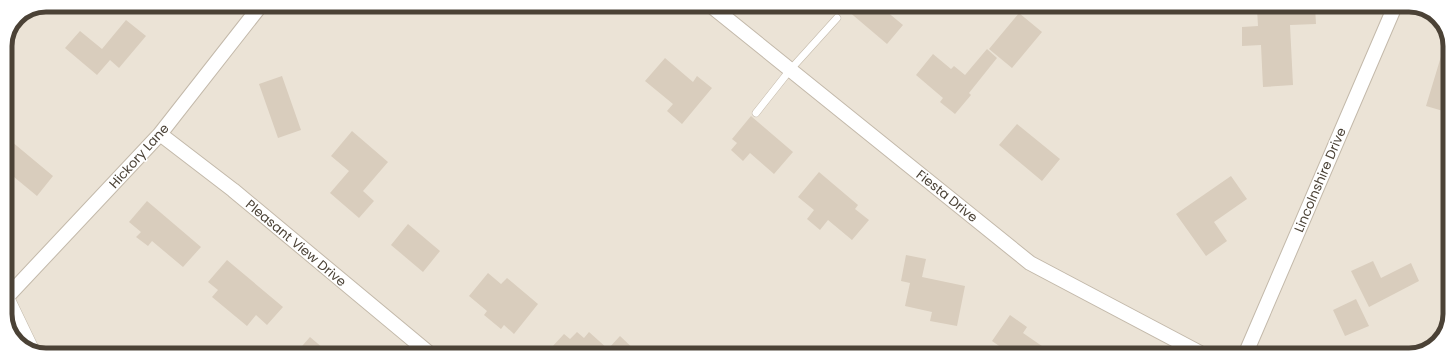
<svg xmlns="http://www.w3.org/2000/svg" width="1455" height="360" font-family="Poppins,sans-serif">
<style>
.residential{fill:#ebe3d6}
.building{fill:#d9cdbd}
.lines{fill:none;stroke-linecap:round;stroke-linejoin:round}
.service-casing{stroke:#c3b9aa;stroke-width:8}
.minor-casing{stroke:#c3b9aa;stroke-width:16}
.tertiary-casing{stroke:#c3b9aa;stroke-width:18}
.service{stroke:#fff;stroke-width:7}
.minor{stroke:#fff;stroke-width:14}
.tertiary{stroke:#fff;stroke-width:17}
.labels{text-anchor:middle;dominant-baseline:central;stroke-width:3;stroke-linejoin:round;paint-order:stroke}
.street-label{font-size:13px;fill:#4b4236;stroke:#fff}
.rim{fill:none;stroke:#4b4236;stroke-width:5}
</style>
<rect width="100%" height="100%" fill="#f6f1e9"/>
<path class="residential" d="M 46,5 L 1418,6 L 1440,19 L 1450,41 L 1449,323 L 1434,346 L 1410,355 L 37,354 L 5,297 L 5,45 L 17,17 Z"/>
<path class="building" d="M 841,5 L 880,6 L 903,25 L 887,44 Z
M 1273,6 L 1315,6 L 1316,24 L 1290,25 L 1293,85 L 1263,87 L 1261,45 L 1242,46 L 1242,27 L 1258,26 L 1257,9 L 1273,8 Z
M 1019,13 L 1042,32 L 1012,68 L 989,49 Z
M 126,20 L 146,36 L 119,68 L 110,60 L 97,75 L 65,48 L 80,31 L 102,49 Z
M 1446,40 L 1450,41 L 1450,113 L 1426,106 Z
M 987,49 L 997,58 L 969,93 L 971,95 L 955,114 L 940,102 L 943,98 L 916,75 L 933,54 L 951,69 L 954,66 L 965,75 Z
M 665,58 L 693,82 L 697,76 L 712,88 L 682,124 L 667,111 L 673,104 L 645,81 Z
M 282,76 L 301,130 L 278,138 L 259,84 Z
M 751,116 L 793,152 L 774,174 L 750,153 L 743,161 L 731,150 L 737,143 L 732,139 Z
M 1017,124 L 1060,159 L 1042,181 L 999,145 Z
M 352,131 L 388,162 L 363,191 L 374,201 L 359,218 L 330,193 L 349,171 L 331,156 Z
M 5,136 L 53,176 L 37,196 L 8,172 L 12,168 L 5,162 Z
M 819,172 L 858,205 L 855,209 L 869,220 L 852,240 L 828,220 L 820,230 L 807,219 L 814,210 L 798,197 Z
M 1231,176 L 1247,199 L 1214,222 L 1227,241 L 1206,256 L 1176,214 Z
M 147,201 L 201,247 L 183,267 L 152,241 L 148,246 L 136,237 L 141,232 L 129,222 Z
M 408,224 L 440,251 L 423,272 L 391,245 Z
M 906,255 L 926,259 L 922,277 L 965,286 L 957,326 L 930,321 L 932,312 L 905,306 L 910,283 L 901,281 Z
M 227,260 L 283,307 L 267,325 L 256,315 L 247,326 L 212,297 L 218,290 L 208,282 Z
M 1373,261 L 1381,278 L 1411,263 L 1419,281 L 1369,307 L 1351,271 Z
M 488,273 L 501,284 L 507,278 L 538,304 L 514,334 L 504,325 L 501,329 L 484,315 L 487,311 L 469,296 Z
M 1356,299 L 1369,326 L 1345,336 L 1333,310 Z
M 1010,315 L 1027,327 L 1023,333 L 1055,355 L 1012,355 L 992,341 Z
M 577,332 L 584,338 L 589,332 L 608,349 L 620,336 L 640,355 L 557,354 L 551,348 L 564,334 L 570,339 Z
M 310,337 L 330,354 L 295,354 Z"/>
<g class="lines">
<defs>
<path id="service" d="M 756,113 L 790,70 L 837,18"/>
<path id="minor" d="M 710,5 L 1030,263 L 1204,355
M 160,134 L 233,190 L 430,354
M 6,298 L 160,134 L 261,5
M 1245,355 L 1395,6"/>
<path id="tertiary" d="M 5,297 L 31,351"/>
</defs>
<use href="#service" class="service-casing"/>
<use href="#minor" class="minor-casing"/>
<use href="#tertiary" class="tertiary-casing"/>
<use href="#service" class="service"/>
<use href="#minor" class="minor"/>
<use href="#tertiary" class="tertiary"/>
</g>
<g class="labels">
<g class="street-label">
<text transform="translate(139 156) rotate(-48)">Hickory Lane</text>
<text transform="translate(1320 180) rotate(-67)">Lincolnshire Drive</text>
<text transform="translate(947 196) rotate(39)">Fiesta Drive</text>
<text transform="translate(296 243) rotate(40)">Pleasant View Drive</text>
</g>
</g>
<path d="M0 0H1455V360H0ZM46 12H1409A34 34 0 0 1 1443 46V314A34 34 0 0 1 1409 348H46A34 34 0 0 1 12 314V46A34 34 0 0 1 46 12Z" fill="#fff" fill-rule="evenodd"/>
<path class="rim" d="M46 12H1409A34 34 0 0 1 1443 46V314A34 34 0 0 1 1409 348H46A34 34 0 0 1 12 314V46A34 34 0 0 1 46 12Z"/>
</svg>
